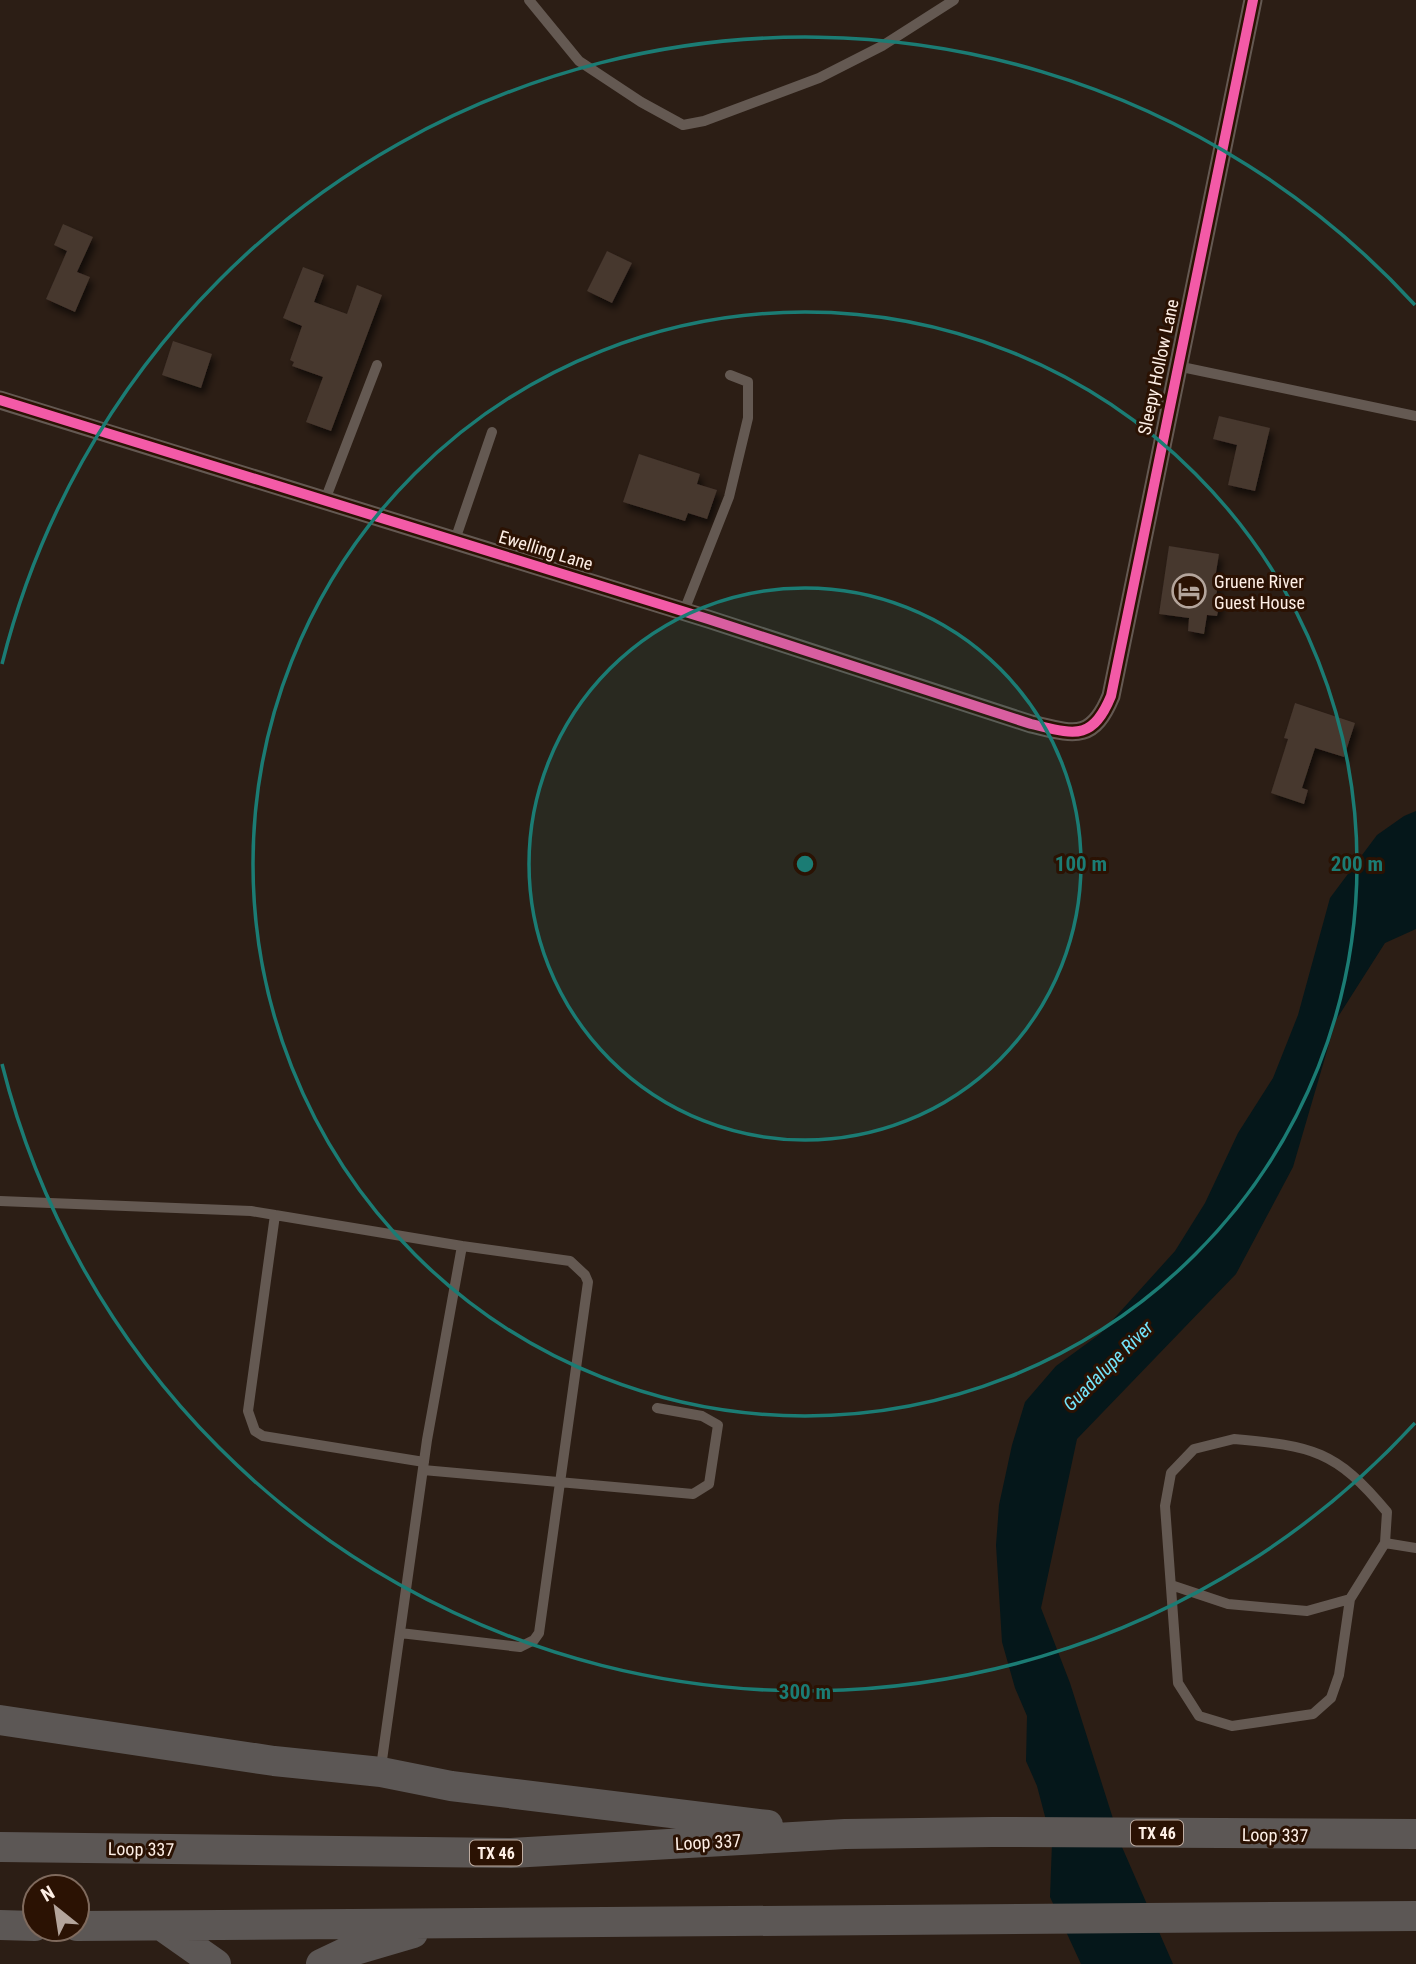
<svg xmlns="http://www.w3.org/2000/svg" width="1416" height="1964" font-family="'Roboto Condensed',sans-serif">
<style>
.water{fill:#05171a}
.building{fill:#46372e;filter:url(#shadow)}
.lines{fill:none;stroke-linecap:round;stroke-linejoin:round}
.lane{stroke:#645952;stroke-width:10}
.street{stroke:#645952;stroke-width:19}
.primary{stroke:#5c5755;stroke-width:30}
.cycleway-casing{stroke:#2b1203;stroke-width:15}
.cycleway{stroke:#f35aa7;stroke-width:10}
.ring{fill:none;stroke:#1b7c74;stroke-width:3.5}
.labels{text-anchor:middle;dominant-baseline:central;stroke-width:6;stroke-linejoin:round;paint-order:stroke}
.shield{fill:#2b1203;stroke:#beaca1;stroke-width:2}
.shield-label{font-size:16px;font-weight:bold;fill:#fdeee5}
.street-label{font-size:18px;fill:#fdeee5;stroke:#2b1203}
.poi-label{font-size:18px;fill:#fdeee5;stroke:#2b1203;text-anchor:start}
.water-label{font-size:19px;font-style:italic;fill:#74e5fb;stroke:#2b1203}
.centre{fill:#1b7c74;stroke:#2b1203;stroke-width:3.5}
.ring-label{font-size:21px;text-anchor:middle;font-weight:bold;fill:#1b7c74;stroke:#2b1203;stroke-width:6;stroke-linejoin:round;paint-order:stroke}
</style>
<defs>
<filter id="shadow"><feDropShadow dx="3.5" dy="6" stdDeviation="3.5" flood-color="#0009"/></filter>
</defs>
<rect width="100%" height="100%" fill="#2c1e15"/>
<path class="water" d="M 1416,811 L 1416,929 L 1385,943 L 1336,1020 L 1293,1167 L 1236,1274 L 1077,1439 L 1041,1608 L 1070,1683 L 1122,1847 L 1173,1964 L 1081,1964 L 1050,1897 L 1052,1843 L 1037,1786 L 1026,1761 L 1027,1716 L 1015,1688 L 1002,1642 L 996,1545 L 999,1505 L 1012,1445 L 1025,1402 L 1056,1366 L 1100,1334 L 1175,1251 L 1205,1203 L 1238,1133 L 1273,1078 L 1298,1015 L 1330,898 L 1377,835 L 1404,816 Z"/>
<path class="building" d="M 63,224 L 93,237 L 77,272 L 90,277 L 75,312 L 46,299 L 67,251 L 54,245 Z
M 607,251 L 632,263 L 612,303 L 587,291 Z
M 303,267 L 324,275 L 314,302 L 347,314 L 357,285 L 382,295 L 331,431 L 306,422 L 323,377 L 292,366 L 294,362 L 290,360 L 302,326 L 283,318 Z
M 173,341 L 212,354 L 201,388 L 162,375 Z
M 1219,416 L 1270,428 L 1255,491 L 1228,485 L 1237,445 L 1213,439 Z
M 639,454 L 700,474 L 697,484 L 717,490 L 707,519 L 688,513 L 685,521 L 623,502 Z
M 1169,546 L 1219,554 L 1214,585 L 1218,585 L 1216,597 L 1221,598 L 1217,616 L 1207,615 L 1204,634 L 1188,631 L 1189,618 L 1159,614 Z
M 1295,703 L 1355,723 L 1344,757 L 1315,748 L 1302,788 L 1308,790 L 1304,804 L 1271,793 L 1288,739 L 1284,738 Z"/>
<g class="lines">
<path class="lane" d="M 529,0 L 579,61 L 641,102 L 683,125 L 704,121 L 819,78 L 882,46 L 954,0
M 1177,366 L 1416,416
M 325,500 L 377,365
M 455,540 L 492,432
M 684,611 L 729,497 L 748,418 L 748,382 L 730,375
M 0,1201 L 251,1211 L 275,1215
M 1234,1439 C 1312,1446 1336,1450 1387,1512 L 1385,1543 L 1350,1599 L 1339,1675 L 1331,1698 L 1313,1714 L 1232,1726 L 1199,1716 L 1178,1683 L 1165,1506 L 1171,1473 L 1194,1449 Z
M 424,1462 L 263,1436 L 255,1431 L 248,1411 L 275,1215 L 462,1246
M 423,1470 L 693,1494 L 709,1484 L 718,1425 L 702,1416 L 657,1408
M 1385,1543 L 1416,1548
M 1171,1585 L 1228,1604 L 1307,1611 L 1350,1599
M 381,1767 C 396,1658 412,1549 427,1440 L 462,1246 L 570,1261 L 585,1275 L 588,1282 L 539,1633 L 534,1640 L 520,1647 L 400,1633"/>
<path class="street" d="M 0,400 L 708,619 L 1031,724 C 1074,734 1092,742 1111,696 L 1253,0"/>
<path class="primary" d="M 0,1720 L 274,1761 L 381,1772 L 451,1786 L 768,1825
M 0,1847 L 511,1853 L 845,1834 L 992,1832 L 1416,1834
M 0,1925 L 35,1926
M 77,1926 L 1416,1916
M 162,1926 L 216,1964
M 321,1964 L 342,1954 L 413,1933"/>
<defs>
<path id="cycleway" d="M 0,400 L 708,619 L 1031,724 C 1074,734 1092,742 1111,696 L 1253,0"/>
</defs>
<use href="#cycleway" class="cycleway-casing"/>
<use href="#cycleway" class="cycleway"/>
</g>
<circle cx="805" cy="864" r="276" fill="#1b7c74" fill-opacity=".12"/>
<g class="ring">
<circle cx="805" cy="864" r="276"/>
<circle cx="805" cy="864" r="552"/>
<path d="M1415 1423A828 828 0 0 1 2 1064M2 664A828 828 0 0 1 1415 305"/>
</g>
<defs>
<symbol id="hotel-ring" viewBox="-11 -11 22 22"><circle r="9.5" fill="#2b1203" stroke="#b4a59c" stroke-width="1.5"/><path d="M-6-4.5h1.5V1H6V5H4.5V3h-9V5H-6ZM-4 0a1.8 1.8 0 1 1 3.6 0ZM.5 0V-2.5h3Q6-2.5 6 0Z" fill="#b4a59c"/></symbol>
</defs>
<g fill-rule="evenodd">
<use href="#hotel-ring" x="1170" y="572" width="38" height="38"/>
</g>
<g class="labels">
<g class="shield">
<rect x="1131" y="1820.5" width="52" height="25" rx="5"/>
<rect x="470" y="1840.5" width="52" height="25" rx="5"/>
</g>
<g class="shield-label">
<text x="1157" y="1833">TX 46</text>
<text x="496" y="1853">TX 46</text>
</g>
<g class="street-label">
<text transform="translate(1158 367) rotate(-78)">Sleepy Hollow Lane</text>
<text transform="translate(546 550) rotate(17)">Ewelling Lane</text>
<text transform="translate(1275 1835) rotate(1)">Loop 337</text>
<text transform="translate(708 1842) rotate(-3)">Loop 337</text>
<text transform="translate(141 1849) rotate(1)">Loop 337</text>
</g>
<g class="poi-label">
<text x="1214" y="581">Gruene River<tspan x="1214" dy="21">Guest House</tspan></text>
</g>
<g class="water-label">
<text transform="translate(1108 1366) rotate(-45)">Guadalupe River</text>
</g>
</g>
<circle cx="805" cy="864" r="10" class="centre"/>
<g class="ring-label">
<text x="1081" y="871">100 m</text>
<text x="1357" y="871">200 m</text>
<text x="805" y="1699">300 m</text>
</g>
<g transform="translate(56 1908) rotate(330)"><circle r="33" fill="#2b1203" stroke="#7f6a5d" stroke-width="2"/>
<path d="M0-5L12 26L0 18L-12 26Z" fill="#b4a59c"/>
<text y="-10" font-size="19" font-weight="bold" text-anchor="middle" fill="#fdeee5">N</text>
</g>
</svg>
